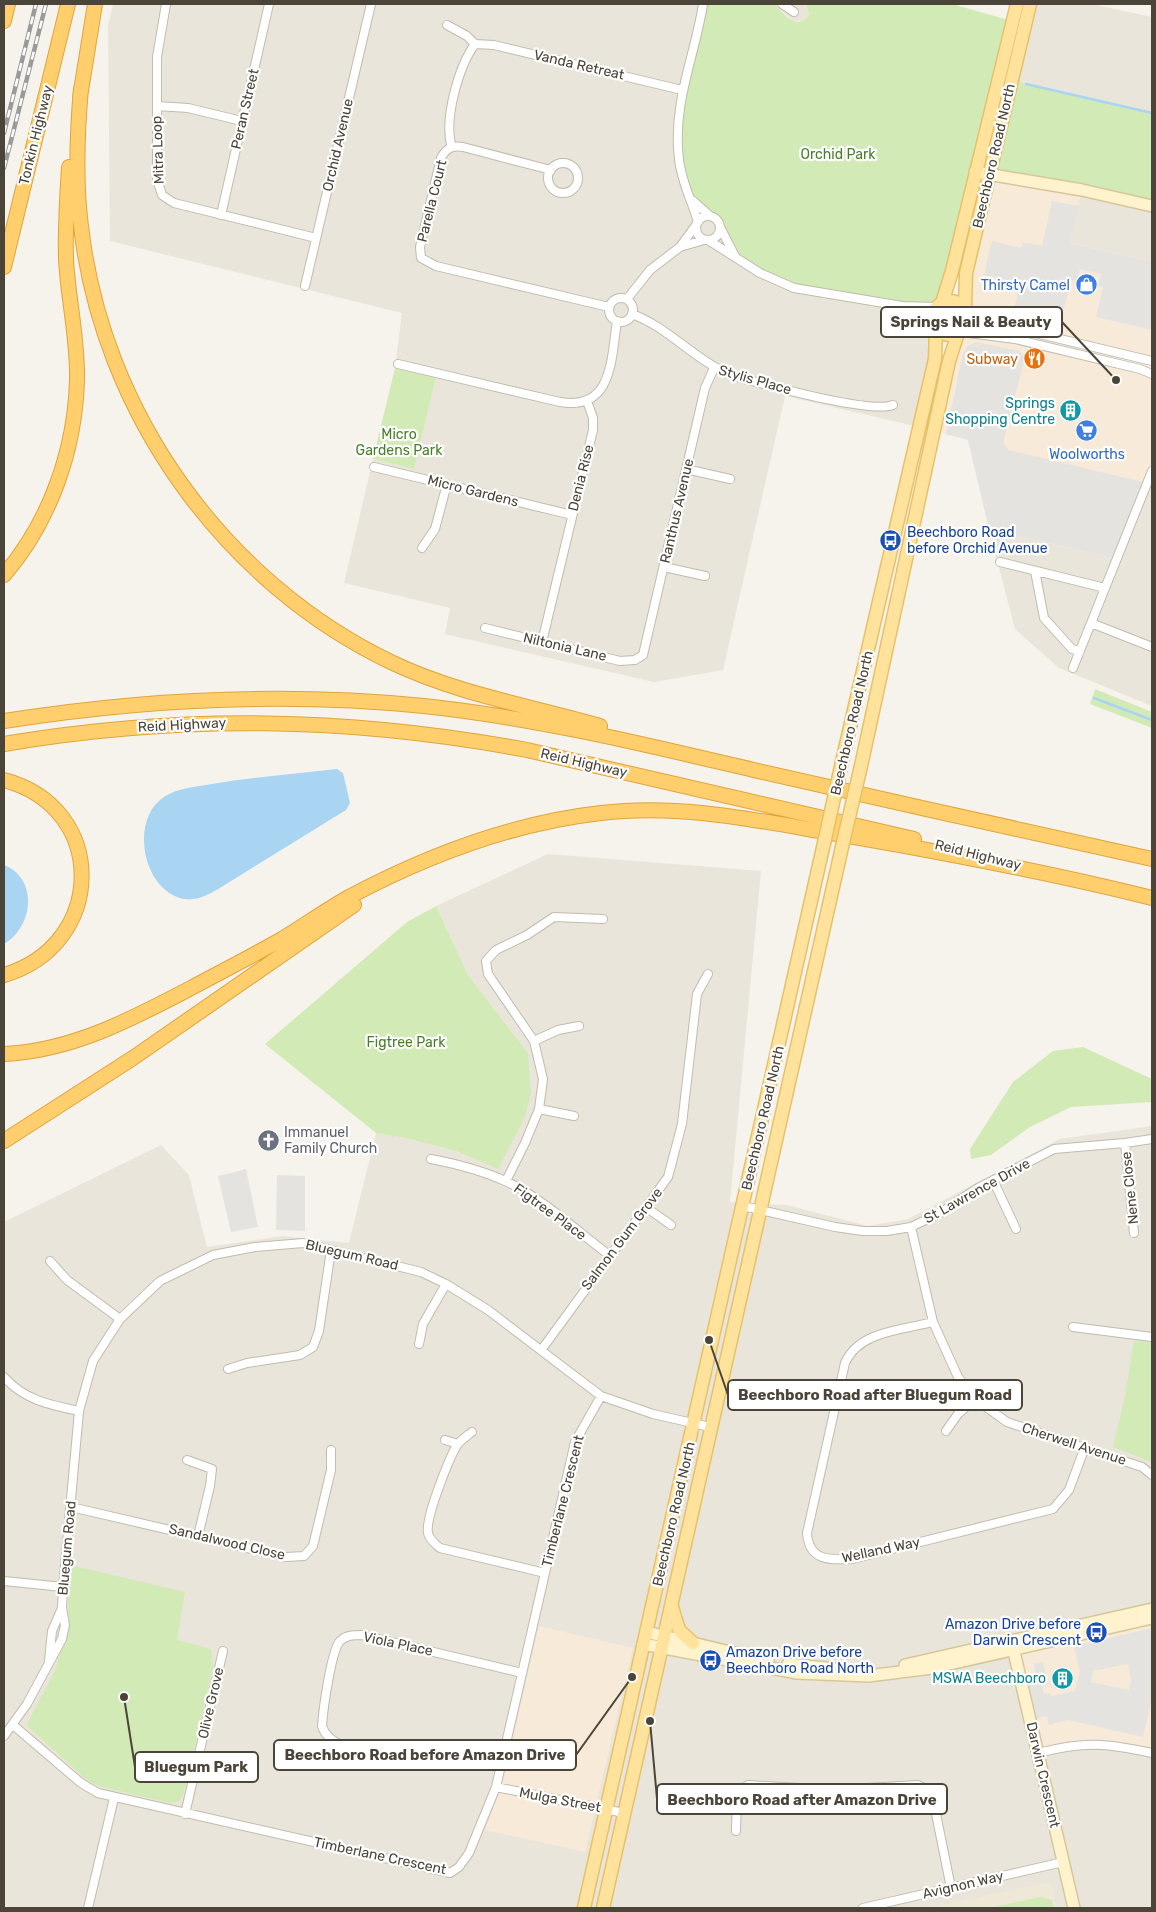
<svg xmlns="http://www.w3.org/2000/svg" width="1156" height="1912" font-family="Rubik,sans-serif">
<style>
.residential{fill:#eae5da}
.commercial{fill:#f7ead8}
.education{fill:#efe8d6}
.green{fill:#d2eab5}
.parking{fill:#e5e3e0;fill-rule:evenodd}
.water{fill:#a9d4f2}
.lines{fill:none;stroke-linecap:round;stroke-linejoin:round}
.stream{stroke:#a9d4f2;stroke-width:2.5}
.street-casing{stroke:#c2bbae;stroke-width:10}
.secondary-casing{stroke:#d6c79b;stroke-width:14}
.primary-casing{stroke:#e6c16a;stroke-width:15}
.highway-casing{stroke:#e0a43c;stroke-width:16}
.street{stroke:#fff;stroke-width:8}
.secondary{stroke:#fff3cd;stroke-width:11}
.primary{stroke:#ffe39c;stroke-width:12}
.highway{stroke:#ffcf6e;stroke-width:14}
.rail-casing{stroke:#9a9a9a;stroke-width:4.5}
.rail{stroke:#fff;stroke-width:2.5;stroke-dasharray:8;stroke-linecap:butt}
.primary-bridge-casing{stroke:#e6c16a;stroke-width:15;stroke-linecap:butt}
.primary-bridge{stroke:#ffe39c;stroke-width:12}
.labels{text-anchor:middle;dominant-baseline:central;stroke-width:4.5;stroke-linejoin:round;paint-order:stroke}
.street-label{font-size:14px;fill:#4b4439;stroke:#fff}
.park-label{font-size:14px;fill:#4a7f2a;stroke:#fff}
.shop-label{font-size:14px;fill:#366cbe;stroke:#fff;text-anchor:end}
.food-label{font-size:14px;fill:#c56008;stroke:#fff;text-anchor:end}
.culture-label{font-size:14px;fill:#0d838f;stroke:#fff;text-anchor:end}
.transit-label{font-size:14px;fill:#164399;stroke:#fff;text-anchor:start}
.worship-label{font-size:14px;fill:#5b616d;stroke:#fff;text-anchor:start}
.leader{fill:none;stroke:#4b4439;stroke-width:2}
.callout-dot{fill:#4b4439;stroke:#fff;stroke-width:2}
.callout{fill:#fff;stroke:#4b4439;stroke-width:2}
.callout-label{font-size:15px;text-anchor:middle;font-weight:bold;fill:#4b4439}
</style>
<rect width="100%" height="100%" fill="#f6f3ec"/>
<path class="residential" d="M 113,4 L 703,4 L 710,216 L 717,220 L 720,227 L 902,306 L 935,325 L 919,427 L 785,396 L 723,670 L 654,682 L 445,634 L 450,608 L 344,583 L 373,459 L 414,469 L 436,378 L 395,368 L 402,313 L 110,241 L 108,26 Z
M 775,4 L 806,4 L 809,14 L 803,21 L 793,22 Z
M 1030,4 L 1092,4 L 1152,17 L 1152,262 L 1070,243 L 991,173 Z
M 1152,471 L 1152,706 L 1059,668 L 1015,629 L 989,529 L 1116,559 Z
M 548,854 L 761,871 L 730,1202 L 787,1205 L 868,1226 L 908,1219 L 1060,1139 L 1152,1126 L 1152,1908 L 4,1908 L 4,1222 L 161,1145 L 189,1175 L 207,1247 L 283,1236 L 349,1243 L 376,1133 L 405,1138 L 456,1151 L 498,1169 L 528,1053 L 468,975 L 436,906 Z"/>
<path class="commercial" d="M 991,173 L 1082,190 L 1070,243 L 1152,262 L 1152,361 L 967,315 L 966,273 Z
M 958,333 L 1015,339 L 1152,374 L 1152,471 L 1116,559 L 989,529 L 968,440 L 934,431 Z
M 1152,1618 L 1152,1753 L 1113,1745 L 1038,1753 L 1013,1651 Z
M 539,1626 L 633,1648 L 585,1852 L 485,1830 L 503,1782 Z"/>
<path class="education" d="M 1050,1882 L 1057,1908 L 927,1908 Z"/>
<path class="green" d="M 703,4 L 775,4 C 784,14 797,33 809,14 L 806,4 L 952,4 L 1012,21 L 937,307 L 902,306 L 794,288 L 735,256 L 717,220 L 691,198 L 682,177 L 678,116 Z
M 1012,81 L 1152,113 L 1152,206 L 991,173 Z
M 395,368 L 436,378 L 414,469 L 373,459 Z
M 1095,689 L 1152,712 L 1152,728 L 1090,704 Z
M 436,906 L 468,975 L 528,1053 L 531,1093 L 525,1117 L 498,1169 L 456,1151 L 405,1138 L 376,1133 L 265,1044 L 407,922 Z
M 1083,1047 L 1152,1079 L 1152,1102 L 1071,1107 L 1030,1127 L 991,1155 L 971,1159 L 970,1149 L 1013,1082 L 1053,1051 Z
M 1134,1341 L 1152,1342 L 1152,1462 L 1113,1447 L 1125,1396 Z
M 70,1565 L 185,1592 L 177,1640 L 211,1649 L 213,1667 L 183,1796 L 179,1801 L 170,1803 L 98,1786 L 87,1780 L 28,1727 L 27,1724 L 55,1670 L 67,1631 Z
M 1040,1897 L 1052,1900 L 1054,1908 L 990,1908 Z"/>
<path class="parking" d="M 1052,201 L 1079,206 L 1070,243 L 1152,262 L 1152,330 L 1096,317 L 1103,287 L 1098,286 L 1101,274 L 1080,269 L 1077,281 L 1071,280 L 1063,311 L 1060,310 L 1055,331 L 1011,321 L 1018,293 L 1001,288 L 1003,279 L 984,275 L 992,241 L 1021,248 L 1023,242 L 1042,246 Z
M 976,342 L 1019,351 L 1025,357 L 1003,443 L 1009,450 L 1147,483 L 1116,559 L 989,529 L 968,440 L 946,434 L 963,353 L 968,346 Z
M 246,1169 L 258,1227 L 231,1232 L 218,1176 Z
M 277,1175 L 305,1176 L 305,1231 L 276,1230 Z
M 1152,1628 L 1152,1697 L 1143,1737 L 1068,1720 L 1049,1725 L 1047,1716 L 1030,1720 L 1020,1676 L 1035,1673 L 1034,1664 L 1043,1662 L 1048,1684 L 1042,1686 L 1044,1694 L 1050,1693 L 1051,1696 L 1075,1691 L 1080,1672 L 1074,1646 ZM 1128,1664 L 1131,1679 L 1129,1690 L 1091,1682 L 1093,1671 Z"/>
<path class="water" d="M 337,769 L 343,773 L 350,803 L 346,810 L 223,886 C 210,894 196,903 180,898 C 142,887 130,819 164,797 C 177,788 196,787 212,784 C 253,777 295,774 337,769 Z
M 4,865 C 39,879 33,927 4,944 Z"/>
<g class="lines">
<path class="stream" d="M 1026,84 L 1152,113
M 1094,698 L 1152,720"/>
<defs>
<path id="street" d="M 166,4 L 157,57 L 157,179 L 162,195 L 174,203 L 316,238
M 782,4 L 794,12
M 447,25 L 467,36 L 475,44
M 157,106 L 188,108 L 242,121
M 452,147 C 443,120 459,66 475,44 L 494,45 L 682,90
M548 178a15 15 0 1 1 30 0a15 15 0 1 1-30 0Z
M 551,170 L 463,147 C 453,145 446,148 441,158 L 420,247 L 421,258 L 436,266 L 609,307
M 692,200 L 710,216
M 221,215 L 269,4
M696 228a12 12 0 1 1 24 0a12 12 0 1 1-24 0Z
M 698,222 C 692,201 681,181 679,159 C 672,104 695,56 703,4
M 720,227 L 735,256
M 708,240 L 760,273 L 794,288 L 902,306 L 937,307
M 680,247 L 704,240
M 305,286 L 371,4
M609 310a12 12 0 1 1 24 0a12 12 0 1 1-24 0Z
M 627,299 L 650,270 L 680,247 L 696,225
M 904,307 L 935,325
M 632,314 C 670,328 696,362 734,376 C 763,384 869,414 893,405
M 967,315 L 994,323 L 1152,361
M 961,332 L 1015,339 L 1140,369 L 1152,374
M 398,364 L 560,402 C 613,411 611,359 617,321
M 374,467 L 572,515
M 686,469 L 730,479
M 422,548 L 435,529 L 447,484
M 1000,562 L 1105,588
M 664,567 L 705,576
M 1035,571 L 1044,618 L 1072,649 L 1080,651
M 1091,623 L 1152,647
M 485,628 L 620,661 L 635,660 L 643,655 L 705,388 L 714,368
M 542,642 L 593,430 L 593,418 L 587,401
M 1073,668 L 1152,471
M 534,1041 L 558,1030 L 579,1026
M 539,1109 L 574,1116
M 1125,1143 L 1134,1233
M 431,1159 C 457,1164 481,1170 505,1181 C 540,1196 578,1232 609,1255
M 993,1180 L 1016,1229
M 506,1181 L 525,1143 L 539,1109 L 543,1079 L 534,1041 L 488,974 L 486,961 L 496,950 L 527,935 L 554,917 L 603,919
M 743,1206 L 835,1227 L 863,1231 L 887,1231 L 911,1227 L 940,1213 L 978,1188 L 1054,1149 L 1125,1143 L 1152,1139
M 647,1208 L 671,1225
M 911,1227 L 933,1322 L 958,1377 L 975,1399 L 1007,1422 L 1142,1467 L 1152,1475
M 50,1261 L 67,1280 L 120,1319
M 933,1322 C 902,1330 859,1331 845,1363 L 807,1533 C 809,1561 829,1560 852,1559 L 1053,1509 L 1069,1490 L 1085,1447
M 1073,1327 L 1152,1337
M 419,1344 L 423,1324 L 446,1284
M 542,1349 L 668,1177 L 682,1124 L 697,994 L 708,974
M 228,1369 L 247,1363 L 300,1355 L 313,1347 L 319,1331 L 331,1250
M 4,1377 C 24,1400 50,1405 79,1411
M 946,1431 L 958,1414 L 975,1399
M 472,1432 C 467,1436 461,1440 457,1445 C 449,1459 425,1518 428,1533 C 429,1539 435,1544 440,1548 L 545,1573
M 445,1440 L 458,1444
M 187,1460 L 212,1469 L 210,1486 L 198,1536
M 71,1507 L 286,1557 L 304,1556 L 313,1546 L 331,1470 L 331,1450
M 4,1581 L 63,1587
M 49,1661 L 52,1631 L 62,1608
M 13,1725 L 81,1783 L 98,1793 L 450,1873 L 459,1867 L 469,1853 L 496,1787 L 575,1442 L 601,1396
M 4,1736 L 27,1704 L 62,1639 L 65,1625 L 62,1608 L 63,1587 L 79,1411 L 93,1361 L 120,1319 L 160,1281 L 213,1255 L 255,1247 L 303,1243 L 421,1272 L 446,1284 L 488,1310 L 601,1396 L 653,1414 L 710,1427
M 381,1753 C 361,1749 329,1749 322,1726 C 323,1711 331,1651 340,1641 C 346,1635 354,1635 362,1635 L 522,1673
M 1038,1753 C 1085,1741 1106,1743 1152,1753
M 496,1787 L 624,1813
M 185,1814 L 223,1651
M 736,1831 L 737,1794 L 748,1785 L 832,1790 L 918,1785 L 928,1790 L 933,1799 L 951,1888
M 88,1908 L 114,1798
M 863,1908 L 1063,1862"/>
<path id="secondary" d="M 975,172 L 1082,190 L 1152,206
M 646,1632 L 768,1661
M 1012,1643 L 1074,1908
M 643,1644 L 797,1673 L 868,1676 L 932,1668 L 1152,1618
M 788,1664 L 835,1669
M 905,1665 L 1152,1609"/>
<path id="primary" d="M933 318a17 17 0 1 1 34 0a17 17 0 1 1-34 0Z
M 942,303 L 952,271 L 1017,4
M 965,308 L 966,273 L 1030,4
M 842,762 L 935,359 L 936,328
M 861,766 L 949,361 L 958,333
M 672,1607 L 679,1630 L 693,1643
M 584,1908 L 824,843
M 603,1908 L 842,847"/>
<path id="highway" d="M 4,21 L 8,4
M 81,88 C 77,134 75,180 81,226 C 102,412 224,583 393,663 C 458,694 531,706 600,726
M 80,97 L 95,4
M 4,267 L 68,4
M 4,575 C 50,522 75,450 77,380 C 78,339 68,299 66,259 C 65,228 67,198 69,167
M 4,721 C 143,699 284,692 424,706 C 537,718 647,745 758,771 C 889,801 1021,830 1152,859
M 4,744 C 181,714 350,717 527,750 L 914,839
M 4,780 C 109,808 106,945 4,975
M 4,1054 C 72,1051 132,1019 191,988 C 221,972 252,956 282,939 C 305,925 326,910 349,897 C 428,855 512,823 601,813 C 680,803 759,821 837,834 C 942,852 1048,872 1152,898
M 4,1141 L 133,1058 L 354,905"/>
</defs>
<use href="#street" class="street-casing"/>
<use href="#secondary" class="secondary-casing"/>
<use href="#primary" class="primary-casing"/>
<use href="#highway" class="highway-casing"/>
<use href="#street" class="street"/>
<use href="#secondary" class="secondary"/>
<use href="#primary" class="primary"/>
<use href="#highway" class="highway"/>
<defs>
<path id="rail" d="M 4,133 L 36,4
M 4,168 L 46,4"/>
</defs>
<use href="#rail" class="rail-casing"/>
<use href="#rail" class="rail"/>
<defs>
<path id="primary-bridge" d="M 824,843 L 842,762
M 842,847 L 861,766"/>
</defs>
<use href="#primary-bridge" class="primary-bridge-casing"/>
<use href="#primary-bridge" class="primary-bridge"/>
</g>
<defs>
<symbol id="shop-disc" viewBox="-11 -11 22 22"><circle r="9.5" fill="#3f7fe0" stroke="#fff"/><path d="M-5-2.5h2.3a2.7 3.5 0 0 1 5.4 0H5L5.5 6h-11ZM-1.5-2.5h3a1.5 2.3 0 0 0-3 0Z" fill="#fff"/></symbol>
<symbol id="restaurant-disc" viewBox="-11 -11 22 22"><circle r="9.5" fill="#e8710a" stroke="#fff"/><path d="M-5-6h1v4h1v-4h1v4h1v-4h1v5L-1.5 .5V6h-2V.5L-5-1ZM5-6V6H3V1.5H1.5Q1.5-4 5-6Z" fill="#fff"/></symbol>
<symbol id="building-disc" viewBox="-11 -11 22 22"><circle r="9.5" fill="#0f9aa8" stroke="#fff"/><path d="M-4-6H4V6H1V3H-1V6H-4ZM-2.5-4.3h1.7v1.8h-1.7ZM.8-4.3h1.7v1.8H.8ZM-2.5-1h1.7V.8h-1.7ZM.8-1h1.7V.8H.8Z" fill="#fff"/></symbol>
<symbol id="supermarket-disc" viewBox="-11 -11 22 22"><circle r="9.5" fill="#3f7fe0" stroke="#fff"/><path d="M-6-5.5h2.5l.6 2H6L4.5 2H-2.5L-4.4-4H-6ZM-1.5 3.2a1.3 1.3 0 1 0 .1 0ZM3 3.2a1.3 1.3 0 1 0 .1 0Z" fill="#fff"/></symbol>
<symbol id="bus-disc" viewBox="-11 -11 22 22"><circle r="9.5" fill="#1a4fb4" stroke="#fff"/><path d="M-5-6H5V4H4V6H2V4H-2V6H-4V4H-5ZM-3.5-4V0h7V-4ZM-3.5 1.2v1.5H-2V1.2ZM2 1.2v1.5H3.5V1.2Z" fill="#fff"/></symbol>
<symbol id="church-disc" viewBox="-11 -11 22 22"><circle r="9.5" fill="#6b7280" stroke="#fff"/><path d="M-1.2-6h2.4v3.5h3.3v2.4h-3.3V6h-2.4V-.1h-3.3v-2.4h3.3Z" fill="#fff"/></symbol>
</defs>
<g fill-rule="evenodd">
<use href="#shop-disc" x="1074" y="272" width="25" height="25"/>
<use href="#restaurant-disc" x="1022" y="346" width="25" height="25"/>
<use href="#building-disc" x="1058" y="398" width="25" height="25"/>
<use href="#supermarket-disc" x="1074" y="418" width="25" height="25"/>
<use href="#bus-disc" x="878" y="528" width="25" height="25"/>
<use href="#church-disc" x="256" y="1128" width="25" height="25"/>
<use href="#bus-disc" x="1084" y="1620" width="25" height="25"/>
<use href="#bus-disc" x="698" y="1648" width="25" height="25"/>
<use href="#building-disc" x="1050" y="1666" width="25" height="25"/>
</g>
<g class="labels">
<g class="street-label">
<text transform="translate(579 65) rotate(13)">Vanda Retreat</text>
<text transform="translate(245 109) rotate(-77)">Peran Street</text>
<text transform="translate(36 135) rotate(-76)">Tonkin Highway</text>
<text transform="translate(338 145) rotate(-77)">Orchid Avenue</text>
<text transform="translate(158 150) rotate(-92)">Mitra Loop</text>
<text transform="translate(994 156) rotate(-77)">Beechboro Road North</text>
<text transform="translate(432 201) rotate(-76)">Parella Court</text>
<text transform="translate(755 380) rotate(16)">Stylis Place</text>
<text transform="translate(581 478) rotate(-76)">Denia Rise</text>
<text transform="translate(473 491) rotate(14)">Micro Gardens</text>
<text transform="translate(677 511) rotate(-77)">Ranthus Avenue</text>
<text transform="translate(565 647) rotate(13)">Niltonia Lane</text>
<text transform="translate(852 723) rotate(-77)">Beechboro Road North</text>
<text transform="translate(182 725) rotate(-3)">Reid Highway</text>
<text transform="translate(584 763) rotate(13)">Reid Highway</text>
<text transform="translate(978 855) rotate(14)">Reid Highway</text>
<text transform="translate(763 1118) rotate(-77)">Beechboro Road North</text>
<text transform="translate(1130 1188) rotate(-96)">Nene Close</text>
<text transform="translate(977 1191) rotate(-29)">St Lawrence Drive</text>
<text transform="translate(550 1212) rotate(36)">Figtree Place</text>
<text transform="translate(622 1239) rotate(-53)">Salmon Gum Grove</text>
<text transform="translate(352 1255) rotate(13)">Bluegum Road</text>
<text transform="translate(1074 1444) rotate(18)">Cherwell Avenue</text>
<text transform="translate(563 1501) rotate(-76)">Timberlane Crescent</text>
<text transform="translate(674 1514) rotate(-77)">Beechboro Road North</text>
<text transform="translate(227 1542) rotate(13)">Sandalwood Close</text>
<text transform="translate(67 1548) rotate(-85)">Bluegum Road</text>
<text transform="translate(881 1550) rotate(-12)">Welland Way</text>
<text transform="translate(398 1644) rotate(12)">Viola Place</text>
<text transform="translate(211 1703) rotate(-77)">Olive Grove</text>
<text transform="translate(1043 1775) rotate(77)">Darwin Crescent</text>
<text transform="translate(560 1800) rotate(11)">Mulga Street</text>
<text transform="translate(380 1856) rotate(12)">Timberlane Crescent</text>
<text transform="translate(963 1885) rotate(-13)">Avignon Way</text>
</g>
<g class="park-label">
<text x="838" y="154">Orchid Park</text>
<text x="399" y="434">Micro<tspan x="399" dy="16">Gardens Park</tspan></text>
<text x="406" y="1042">Figtree Park</text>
</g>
<g class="shop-label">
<text x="1070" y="285">Thirsty Camel</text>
<text x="1087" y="454" text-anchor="middle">Woolworths</text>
</g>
<g class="food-label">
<text x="1018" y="359">Subway</text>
</g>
<g class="culture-label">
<text x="1055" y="403">Springs<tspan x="1055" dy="16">Shopping Centre</tspan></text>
<text x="1046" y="1678">MSWA Beechboro</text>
</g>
<g class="transit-label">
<text x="907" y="532">Beechboro Road<tspan x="907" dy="16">before Orchid Avenue</tspan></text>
<text x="1081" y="1624" text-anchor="end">Amazon Drive before<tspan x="1081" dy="16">Darwin Crescent</tspan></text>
<text x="726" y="1652">Amazon Drive before<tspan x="726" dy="16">Beechboro Road North</tspan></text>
</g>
<g class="worship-label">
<text x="284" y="1132">Immanuel<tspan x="284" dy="16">Family Church</tspan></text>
</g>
</g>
<path class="leader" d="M1116 380L1062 322M709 1340L728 1395M632 1677L576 1755M124 1697L135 1767M650 1721L657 1799"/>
<g class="callout-dot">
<circle cx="1116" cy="380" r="5"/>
<circle cx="709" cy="1340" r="5"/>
<circle cx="632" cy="1677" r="5"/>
<circle cx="124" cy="1697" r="5"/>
<circle cx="650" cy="1721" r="5"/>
</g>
<g class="callout">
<rect x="881" y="307" width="181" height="30" rx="5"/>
<rect x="728" y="1380" width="294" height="30" rx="5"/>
<rect x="274" y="1740" width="302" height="30" rx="5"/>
<rect x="135" y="1752" width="123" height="30" rx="5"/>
<rect x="657" y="1784" width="290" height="30" rx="5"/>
</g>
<g class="callout-label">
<text x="971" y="327">Springs Nail &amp; Beauty</text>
<text x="875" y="1400">Beechboro Road after Bluegum Road</text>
<text x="425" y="1760">Beechboro Road before Amazon Drive</text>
<text x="196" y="1772">Bluegum Park</text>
<text x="802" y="1805">Beechboro Road after Amazon Drive</text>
</g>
<rect width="1156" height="1912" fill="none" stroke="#4b4439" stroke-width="10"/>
</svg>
